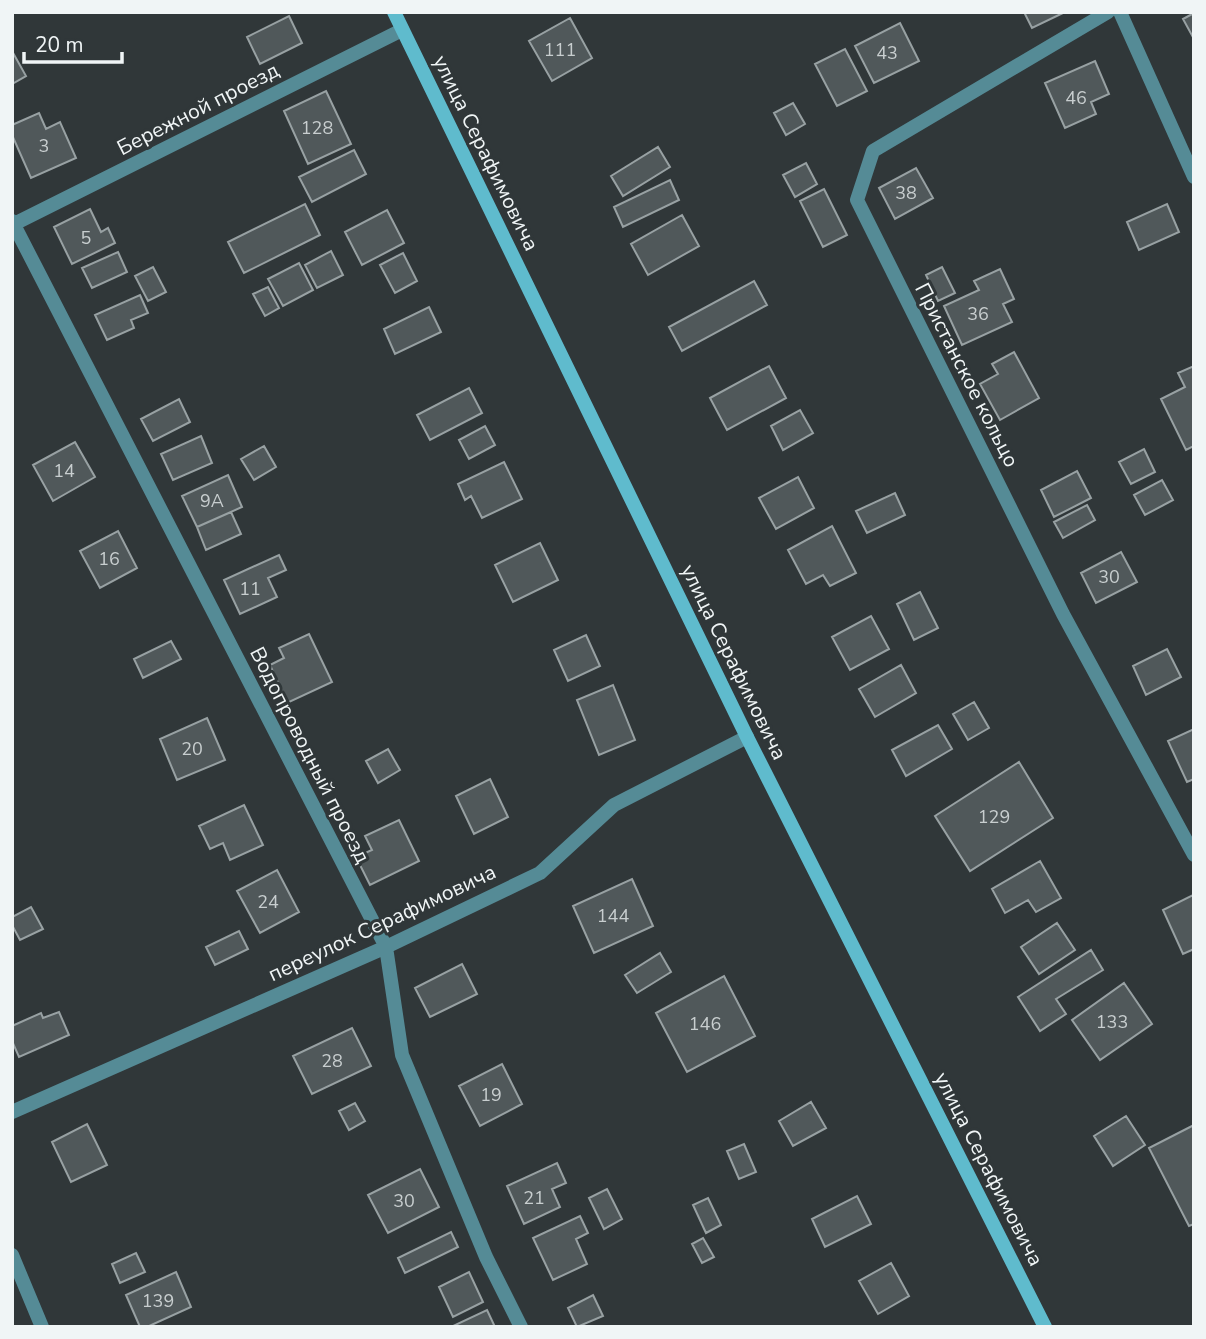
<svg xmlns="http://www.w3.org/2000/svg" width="1206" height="1339" font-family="'Nunito Sans',sans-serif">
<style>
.building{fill:#50585a;stroke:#98a1a3;stroke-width:2}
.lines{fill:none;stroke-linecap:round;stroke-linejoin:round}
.street{stroke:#558b96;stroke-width:14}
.secondary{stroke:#5fbbcd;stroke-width:14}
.labels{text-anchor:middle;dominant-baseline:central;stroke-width:6;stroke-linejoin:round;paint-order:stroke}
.number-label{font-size:18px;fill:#c8cecf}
.street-label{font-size:21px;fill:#f0f5f6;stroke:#303739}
</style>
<rect width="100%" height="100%" fill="#303739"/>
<path class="building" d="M 1024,12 L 1065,12 L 1032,28 Z
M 1194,13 L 1194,39 L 1183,19 Z
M 289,16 L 302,43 L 260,64 L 247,37 Z
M 570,18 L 592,58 L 552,81 L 529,41 Z
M 900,23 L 919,61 L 874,83 L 855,46 Z
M 845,49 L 867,91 L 837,106 L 815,64 Z
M 12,51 L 26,76 L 12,84 Z
M 1095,61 L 1109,94 L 1091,102 L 1096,114 L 1065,128 L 1045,83 Z
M 326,91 L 351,144 L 308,164 L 284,111 Z
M 793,103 L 805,124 L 786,135 L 774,113 Z
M 39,113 L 46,129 L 60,122 L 76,158 L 31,178 L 12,135 L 12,125 Z
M 658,147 L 670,167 L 623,196 L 611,176 Z
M 354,150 L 366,174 L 312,202 L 299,177 Z
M 806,163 L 817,184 L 795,197 L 783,175 Z
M 916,168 L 933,198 L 895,219 L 879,188 Z
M 670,180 L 679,200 L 623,227 L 614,207 Z
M 824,189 L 847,235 L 823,247 L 800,201 Z
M 305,204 L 320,235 L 244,273 L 228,242 Z
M 1167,204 L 1179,232 L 1139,250 L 1127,222 Z
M 90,209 L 101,232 L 108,228 L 115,243 L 72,264 L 54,227 Z
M 387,210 L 404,243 L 362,265 L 345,232 Z
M 682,215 L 699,246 L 648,275 L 631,244 Z
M 331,251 L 343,275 L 317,288 L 305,265 Z
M 118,252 L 127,272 L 92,288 L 82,268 Z
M 403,253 L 417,281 L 395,293 L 380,265 Z
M 299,263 L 313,290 L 283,306 L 268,279 Z
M 153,267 L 166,292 L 148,301 L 135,276 Z
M 942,267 L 955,293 L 938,301 L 926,275 Z
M 1000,269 L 1014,299 L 1003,304 L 1012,322 L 962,345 L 944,306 L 979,290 L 974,281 Z
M 754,281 L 767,305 L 682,351 L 669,327 Z
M 268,287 L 279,308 L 265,316 L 253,294 Z
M 140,295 L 148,313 L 131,320 L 134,328 L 107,340 L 95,315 Z
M 429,307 L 441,332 L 395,354 L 384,329 Z
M 1014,352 L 1039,398 L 1000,420 L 980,384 L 998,374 L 992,364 Z
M 769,366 L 786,398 L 727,430 L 710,398 Z
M 1194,366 L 1194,446 L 1186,450 L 1161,399 L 1185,387 L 1178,373 Z
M 469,388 L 482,413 L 430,440 L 417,415 Z
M 179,399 L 190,422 L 153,441 L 141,419 Z
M 800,410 L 813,433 L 783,450 L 771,426 Z
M 485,426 L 495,445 L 469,459 L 459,440 Z
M 201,436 L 212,463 L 173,480 L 161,454 Z
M 75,442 L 95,477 L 53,501 L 33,465 Z
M 264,446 L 276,467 L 254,480 L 241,459 Z
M 1144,449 L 1155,472 L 1131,484 L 1119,462 Z
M 504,462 L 522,499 L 482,518 L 471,496 L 465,500 L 458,484 Z
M 1077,471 L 1091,498 L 1054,517 L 1041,490 Z
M 228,475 L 242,507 L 197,527 L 182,496 Z
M 798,477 L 814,508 L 776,529 L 759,498 Z
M 1162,480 L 1173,500 L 1145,515 L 1134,495 Z
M 895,493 L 905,515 L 867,533 L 856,511 Z
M 1087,505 L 1095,520 L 1063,538 L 1054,522 Z
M 231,512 L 241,534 L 206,550 L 197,527 Z
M 832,526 L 856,573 L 830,586 L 823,575 L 806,584 L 788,550 Z
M 118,531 L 137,568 L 100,588 L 80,551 Z
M 540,543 L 558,580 L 513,602 L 495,565 Z
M 1121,552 L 1137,582 L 1096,603 L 1081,573 Z
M 279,555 L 286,570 L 268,578 L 277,597 L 240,614 L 224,580 Z
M 920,592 L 938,628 L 914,640 L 897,604 Z
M 871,616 L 889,649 L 850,670 L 832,637 Z
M 309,634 L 332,682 L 287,703 L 270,665 L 284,658 L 279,648 Z
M 586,635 L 600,666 L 568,681 L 554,650 Z
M 171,641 L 181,659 L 143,678 L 134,659 Z
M 1167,649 L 1181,677 L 1146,695 L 1133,666 Z
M 901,665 L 916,693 L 875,717 L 859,689 Z
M 613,685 L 635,740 L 599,755 L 577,700 Z
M 974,702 L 989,728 L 968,740 L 953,714 Z
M 207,718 L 225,760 L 177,780 L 160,739 Z
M 938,725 L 952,749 L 906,776 L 892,750 Z
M 1194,729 L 1194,779 L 1187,782 L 1168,741 Z
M 388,749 L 400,770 L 378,783 L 366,761 Z
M 1019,762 L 1053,818 L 970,871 L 935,816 Z
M 490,779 L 508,817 L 474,834 L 456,796 Z
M 244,805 L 263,845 L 230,860 L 223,843 L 210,849 L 199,826 Z
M 399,820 L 419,861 L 370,885 L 356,857 L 372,850 L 365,836 Z
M 1040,861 L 1061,898 L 1036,912 L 1028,900 L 1005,913 L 992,889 Z
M 277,870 L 299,912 L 260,933 L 237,891 Z
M 632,879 L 653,926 L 594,953 L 573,906 Z
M 1193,895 L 1194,949 L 1183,954 L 1163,910 Z
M 31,907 L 43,929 L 20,940 L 12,925 L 12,917 Z
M 1057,923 L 1075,950 L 1039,974 L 1021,947 Z
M 239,931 L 248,949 L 215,965 L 206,947 Z
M 1091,950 L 1103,970 L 1056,999 L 1066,1014 L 1040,1031 L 1018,997 Z
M 660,953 L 671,972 L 637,993 L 625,975 Z
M 462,964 L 477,994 L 430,1017 L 415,988 Z
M 724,976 L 755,1036 L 687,1072 L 656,1013 Z
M 1124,983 L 1152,1024 L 1100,1060 L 1072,1020 Z
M 59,1012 L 69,1035 L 19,1057 L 12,1041 L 12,1026 L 41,1013 L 43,1018 Z
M 352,1028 L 371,1066 L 312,1094 L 293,1056 Z
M 502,1064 L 522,1104 L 480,1126 L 459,1086 Z
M 811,1102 L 826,1128 L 793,1146 L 779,1121 Z
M 355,1103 L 365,1121 L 349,1130 L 339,1111 Z
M 1126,1116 L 1145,1145 L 1113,1166 L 1094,1136 Z
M 87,1124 L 107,1165 L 71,1182 L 52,1142 Z
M 1194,1125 L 1194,1224 L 1189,1226 L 1149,1148 Z
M 744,1144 L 756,1172 L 739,1179 L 727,1151 Z
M 557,1163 L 566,1183 L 552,1189 L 560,1207 L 524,1224 L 507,1186 Z
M 420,1169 L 439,1207 L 388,1233 L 368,1195 Z
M 607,1189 L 622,1219 L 604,1229 L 589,1198 Z
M 857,1196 L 871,1224 L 825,1247 L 812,1219 Z
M 708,1198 L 721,1225 L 706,1233 L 693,1205 Z
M 580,1216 L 588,1233 L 576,1239 L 587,1264 L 553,1280 L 533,1238 Z
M 451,1232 L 458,1247 L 405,1273 L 398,1258 Z
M 703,1238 L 714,1257 L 702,1263 L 692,1244 Z
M 136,1253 L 145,1272 L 120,1283 L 112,1264 Z
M 891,1263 L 909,1296 L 878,1314 L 859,1281 Z
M 176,1272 L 191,1307 L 147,1327 L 140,1327 L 126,1295 Z
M 469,1272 L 483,1302 L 453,1317 L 439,1287 Z
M 593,1295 L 603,1316 L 577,1327 L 568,1308 Z
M 487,1310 L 495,1327 L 454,1327 L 453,1326 Z"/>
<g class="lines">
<path class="street" d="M 1108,12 L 873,151 L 857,200 L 1063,614 L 1194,855
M 1120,12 L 1194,177
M 12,221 L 386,947 L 402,1055 L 486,1257 L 521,1327
M 12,225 L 402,30
M 12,1112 L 386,947 L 540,873 L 614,805 L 747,737
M 12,1255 L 42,1327"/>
<path class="secondary" d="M 394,12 L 747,737 L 1045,1327"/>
</g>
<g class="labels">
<g class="number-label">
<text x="560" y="50">111</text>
<text x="887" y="53">43</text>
<text x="1076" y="98">46</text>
<text x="317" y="128">128</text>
<text x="44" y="146">3</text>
<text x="906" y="193">38</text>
<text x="86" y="238">5</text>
<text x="978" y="314">36</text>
<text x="64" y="471">14</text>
<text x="212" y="501">9А</text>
<text x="109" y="559">16</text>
<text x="1109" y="577">30</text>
<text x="250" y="589">11</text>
<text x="192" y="749">20</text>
<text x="994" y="817">129</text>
<text x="268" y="902">24</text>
<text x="613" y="916">144</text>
<text x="1112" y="1022">133</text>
<text x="705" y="1024">146</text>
<text x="332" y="1061">28</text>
<text x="491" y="1095">19</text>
<text x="534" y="1198">21</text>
<text x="404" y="1201">30</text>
<text x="158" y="1301">139</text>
</g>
<g class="street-label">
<text transform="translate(198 109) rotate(-27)">Бережной проезд</text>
<text transform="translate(486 153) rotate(64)">улица Серафимовича</text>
<text transform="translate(967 375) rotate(63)">Пристанское кольцо</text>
<text transform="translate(734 662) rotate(64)">улица Серафимовича</text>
<text transform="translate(310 755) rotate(63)">Водопроводный проезд</text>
<text transform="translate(382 923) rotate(-25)">переулок Серафимовича</text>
<text transform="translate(989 1169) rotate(63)">улица Серафимовича</text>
</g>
</g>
<rect width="1206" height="1339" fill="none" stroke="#f0f5f6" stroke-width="28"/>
<path d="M24 52v10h98v-10" fill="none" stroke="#f0f5f6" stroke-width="3.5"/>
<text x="35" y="52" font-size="21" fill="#f0f5f6" stroke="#303739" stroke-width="5" paint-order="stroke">20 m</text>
</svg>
